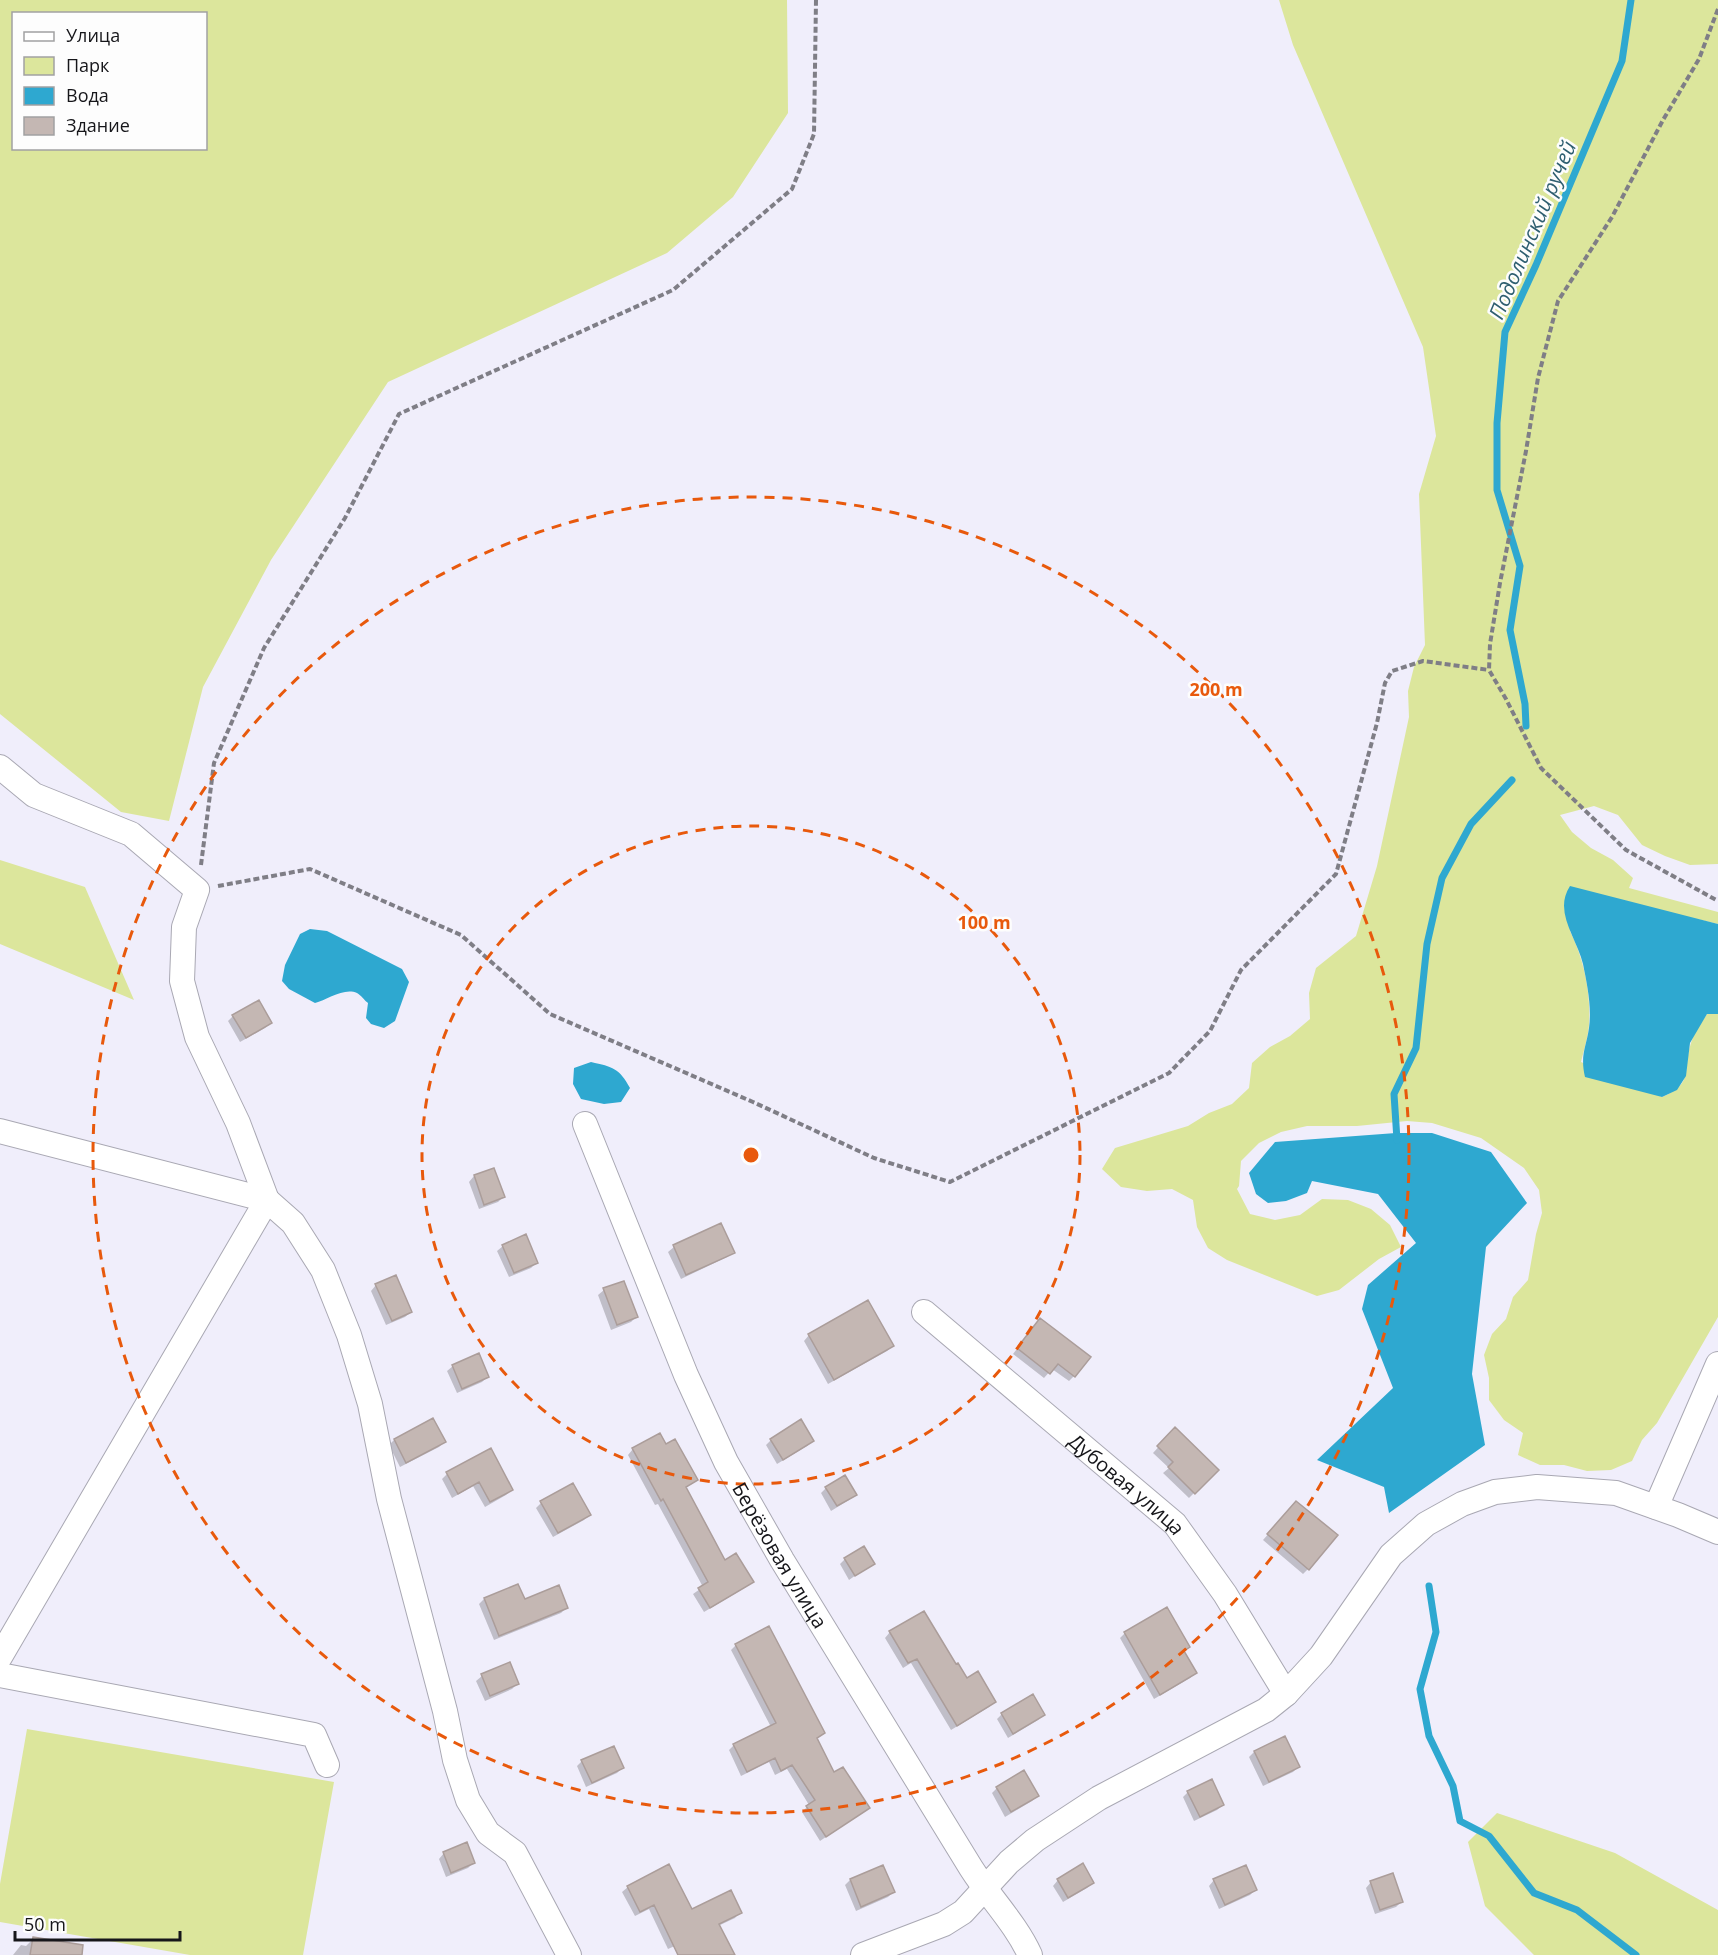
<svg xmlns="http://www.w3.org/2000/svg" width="1718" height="1955" font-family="'Open Sans',sans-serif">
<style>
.green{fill:#dce69c;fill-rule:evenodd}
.water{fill:#2ea8d0}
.shadow{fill:#0003}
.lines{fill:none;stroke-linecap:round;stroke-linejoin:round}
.stream{stroke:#2ea8d0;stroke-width:7}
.building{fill:#c4b7b3;stroke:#ab9d9a;stroke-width:1.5}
.minor-casing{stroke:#a9a8b3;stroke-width:26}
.path{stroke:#7f7e86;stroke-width:4;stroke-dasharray:6 3;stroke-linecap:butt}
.minor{stroke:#fff;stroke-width:24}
.ring{fill:none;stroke:#e8590c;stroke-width:3;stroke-dasharray:10 8}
.labels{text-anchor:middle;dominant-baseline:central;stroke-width:5;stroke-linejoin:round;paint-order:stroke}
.street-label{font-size:20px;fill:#16161a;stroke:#fdfdfd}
.water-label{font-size:21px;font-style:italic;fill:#2f5f70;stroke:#fdfdfd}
.centre{fill:#e8590c;stroke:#fdfdfd;stroke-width:3}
.ring-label{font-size:18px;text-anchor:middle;font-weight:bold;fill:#e8590c;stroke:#fdfdfd;stroke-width:5;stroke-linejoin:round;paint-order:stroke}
</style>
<rect width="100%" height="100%" fill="#f0eefb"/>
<path class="green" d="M 0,0 L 787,0 L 788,113 L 733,197 L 667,253 L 388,382 L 271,560 L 203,687 L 169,821 L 121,812 L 0,714 ZM 14,14 L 206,14 L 206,148 L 14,148 Z
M 1279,0 L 1718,0 L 1718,864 L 1690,865 L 1665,856 L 1642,845 L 1618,815 L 1594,806 L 1560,815 L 1572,832 L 1591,848 L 1613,860 L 1633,878 L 1629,888 L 1718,912 L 1718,924 L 1697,919 L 1570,931 C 1584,959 1591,993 1589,1025 C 1588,1037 1584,1050 1581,1062 L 1662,1097 C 1695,1083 1682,1070 1691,1043 C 1694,1033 1701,1023 1707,1014 L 1718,1014 L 1718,1317 L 1657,1423 L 1642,1440 L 1632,1461 L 1611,1470 L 1587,1471 L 1564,1465 L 1540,1465 L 1518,1455 L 1523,1433 L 1504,1420 L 1489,1400 L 1489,1378 L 1484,1355 L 1492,1334 L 1506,1319 L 1513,1297 L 1528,1280 L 1536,1234 L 1542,1213 L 1539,1190 L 1524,1168 L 1481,1138 L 1432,1123 L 1407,1121 L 1357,1126 L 1307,1126 L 1281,1132 L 1259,1143 L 1241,1161 L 1239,1186 L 1237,1189 L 1250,1214 L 1275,1220 L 1300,1215 L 1322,1199 L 1348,1200 L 1371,1209 L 1390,1225 L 1401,1247 L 1379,1259 L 1339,1290 L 1317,1296 L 1227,1260 L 1208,1248 L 1197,1227 L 1193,1200 L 1172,1189 L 1147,1191 L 1121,1187 L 1102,1169 L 1115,1148 L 1188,1126 L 1209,1113 L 1232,1104 L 1249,1088 L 1252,1063 L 1270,1047 L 1290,1036 L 1310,1019 L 1309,993 L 1316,968 L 1356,936 L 1377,866 L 1409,717 L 1408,691 L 1414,667 L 1425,645 L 1419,494 L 1436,436 L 1423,347 L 1293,45 Z
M 0,860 L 85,887 L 134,1000 L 0,944 Z
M 27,1729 L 334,1782 L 303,1955 L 190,1955 L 0,1922 L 0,1884 Z
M 1497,1813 L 1615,1853 L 1718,1910 L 1718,1955 L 1534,1955 L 1485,1906 L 1468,1842 Z"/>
<path class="water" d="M 1570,886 L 1718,924 L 1718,1014 L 1707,1014 L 1690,1043 L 1686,1076 L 1677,1090 L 1662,1097 L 1585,1077 C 1580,1055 1586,1048 1589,1028 C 1592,1007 1587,984 1583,964 C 1577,938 1553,912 1570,886 Z
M 310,929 L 327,931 L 402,969 L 409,982 L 395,1021 L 384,1028 L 371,1024 L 366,1018 L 368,1003 C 365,1001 361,995 357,993 C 344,987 327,1000 315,1003 L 289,989 L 282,981 L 285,965 L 300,934 Z
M 591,1062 C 613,1067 619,1068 630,1088 L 621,1102 L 604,1104 L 581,1099 L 573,1084 L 574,1068 Z
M 1396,1133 L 1432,1133 L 1491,1152 L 1527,1203 L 1486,1247 L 1472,1374 L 1485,1445 L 1389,1513 L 1384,1487 L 1317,1460 L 1393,1388 L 1362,1309 L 1368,1285 L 1416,1243 L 1378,1194 L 1312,1181 L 1307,1193 L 1286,1201 L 1268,1203 L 1256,1194 L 1249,1173 L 1275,1142 Z"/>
<path class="shadow" d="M 233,1016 L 270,1023 L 265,1028 L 240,1042 L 228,1021 Z
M 474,1176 L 503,1197 L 498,1202 L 479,1209 L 469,1182 Z
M 720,1225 L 733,1252 L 727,1257 L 681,1279 L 668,1252 L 674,1247 Z
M 503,1246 L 537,1262 L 531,1268 L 509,1277 L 497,1251 Z
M 376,1285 L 411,1312 L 405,1317 L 386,1325 L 371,1291 Z
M 604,1290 L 636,1317 L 631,1322 L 611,1330 L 598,1295 Z
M 1035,1325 L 1074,1376 L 1069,1381 L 1052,1369 L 1044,1378 L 1013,1354 Z
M 809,1335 L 892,1346 L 887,1351 L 828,1384 L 804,1341 Z
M 453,1366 L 488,1376 L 482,1382 L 457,1393 L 447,1371 Z
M 1175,1429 L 1217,1470 L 1189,1498 L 1163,1473 L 1169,1468 L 1153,1453 Z
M 394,1440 L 444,1442 L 439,1447 L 400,1467 L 389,1445 Z
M 771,1440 L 812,1441 L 807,1446 L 777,1464 L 766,1445 Z
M 666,1446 L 696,1480 L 685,1488 L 725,1562 L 752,1582 L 746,1587 L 704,1612 L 693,1594 L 703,1587 L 658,1504 L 655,1505 L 628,1455 L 633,1449 Z
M 447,1474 L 511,1490 L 506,1495 L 485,1507 L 473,1486 L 452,1498 L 442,1479 Z
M 826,1488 L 855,1495 L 849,1500 L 831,1511 L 821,1493 Z
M 541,1503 L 589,1514 L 584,1520 L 553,1537 L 536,1508 Z
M 1291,1508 L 1308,1569 L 1303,1574 L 1263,1540 Z
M 845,1559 L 873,1563 L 849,1580 L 840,1564 Z
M 484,1599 L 524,1601 L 567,1607 L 561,1613 L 494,1640 L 479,1604 Z
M 890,1632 L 966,1680 L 995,1702 L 989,1707 L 951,1730 L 911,1663 L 903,1668 L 885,1638 Z
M 1125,1633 L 1188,1647 L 1183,1652 L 1196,1673 L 1190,1678 L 1154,1699 L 1120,1638 Z
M 736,1645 L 823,1733 L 816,1739 L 834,1775 L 868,1808 L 820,1841 L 802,1812 L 809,1805 L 787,1769 L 775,1775 L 769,1762 L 741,1776 L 729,1750 L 734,1745 L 771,1727 L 731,1650 Z
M 482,1676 L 517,1684 L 512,1689 L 485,1701 L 476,1681 Z
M 1002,1714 L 1043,1715 L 1038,1720 L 1008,1738 L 997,1719 Z
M 1284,1738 L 1298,1767 L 1293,1772 L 1263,1786 L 1249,1757 L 1254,1752 Z
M 582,1761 L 622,1768 L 617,1773 L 586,1787 L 577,1766 Z
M 997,1788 L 1037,1796 L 1032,1801 L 1005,1817 L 992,1793 Z
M 1188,1792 L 1223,1805 L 1217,1810 L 1194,1821 L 1183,1797 Z
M 444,1853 L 474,1862 L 468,1868 L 446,1877 L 439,1859 Z
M 883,1867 L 893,1892 L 888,1897 L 856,1911 L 845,1885 L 850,1880 Z
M 1058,1880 L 1092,1883 L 1087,1888 L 1063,1902 L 1053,1886 Z
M 1214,1880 L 1255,1890 L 1250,1895 L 1219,1909 L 1209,1886 Z
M 1371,1882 L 1401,1902 L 1396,1907 L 1375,1914 L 1366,1888 Z
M 628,1887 L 691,1911 L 740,1912 L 735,1918 L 718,1926 L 733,1955 L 693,1955 L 686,1941 L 668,1949 L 649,1909 L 635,1916 L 622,1892 Z
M 33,1939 L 79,1955 L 13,1955 L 21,1945 L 26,1946 Z"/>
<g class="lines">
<path class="stream" d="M 1526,726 L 1525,704 L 1510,630 L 1520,566 L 1497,490 L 1497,423 L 1505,332 L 1536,265 L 1622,61 L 1631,0
M 1397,1140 L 1394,1094 L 1416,1048 L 1427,944 L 1442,878 L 1471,824 L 1512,780
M 1429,1586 L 1436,1632 L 1420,1689 L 1429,1736 L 1453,1786 L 1460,1821 L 1489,1836 L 1534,1893 L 1577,1910 L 1636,1955"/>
</g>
<path class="building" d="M 259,1000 L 272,1023 L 246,1038 L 232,1015 Z
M 494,1168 L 505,1197 L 484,1205 L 474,1175 Z
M 721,1223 L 735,1253 L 686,1275 L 673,1245 Z
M 526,1234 L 538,1263 L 514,1273 L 502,1245 Z
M 396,1275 L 412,1312 L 392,1321 L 375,1284 Z
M 624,1281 L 638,1317 L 617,1325 L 603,1288 Z
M 868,1300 L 894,1346 L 834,1380 L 808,1334 Z
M 1040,1318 L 1091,1357 L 1075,1377 L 1058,1364 L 1050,1374 L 1017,1348 Z
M 479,1353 L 489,1377 L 462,1389 L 452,1365 Z
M 433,1418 L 446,1442 L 406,1463 L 394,1439 Z
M 801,1419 L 814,1441 L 783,1460 L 770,1439 Z
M 1175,1427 L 1219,1470 L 1195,1494 L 1168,1467 L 1173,1462 L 1157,1446 Z
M 660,1433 L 666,1444 L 675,1439 L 698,1480 L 686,1487 L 725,1560 L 736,1553 L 754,1582 L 710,1608 L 698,1588 L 708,1582 L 663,1499 L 661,1501 L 632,1448 Z
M 491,1448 L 513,1490 L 490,1502 L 479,1482 L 458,1494 L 446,1472 Z
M 845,1475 L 857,1495 L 837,1506 L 825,1487 Z
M 573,1483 L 591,1515 L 558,1533 L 540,1501 Z
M 1296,1501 L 1338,1535 L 1309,1570 L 1267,1534 Z
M 864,1546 L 875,1564 L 855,1576 L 844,1558 Z
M 518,1584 L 525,1599 L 559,1585 L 568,1608 L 499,1636 L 484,1598 Z
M 1167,1607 L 1190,1647 L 1184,1651 L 1197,1673 L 1160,1695 L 1124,1632 Z
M 924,1611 L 956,1664 L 958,1663 L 967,1678 L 978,1671 L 996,1702 L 957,1726 L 917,1659 L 908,1663 L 889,1631 Z
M 769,1626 L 825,1733 L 817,1738 L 834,1772 L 843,1767 L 870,1808 L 826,1837 L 806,1806 L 815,1800 L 792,1765 L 781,1771 L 775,1758 L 747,1772 L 733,1744 L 776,1723 L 735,1644 Z
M 510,1662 L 519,1684 L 490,1696 L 481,1674 Z
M 1033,1694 L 1045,1715 L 1013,1734 L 1001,1713 Z
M 1285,1736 L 1300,1767 L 1269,1782 L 1254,1751 Z
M 614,1746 L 624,1768 L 592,1783 L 581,1760 Z
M 1024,1770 L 1039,1796 L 1011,1812 L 996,1787 Z
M 1212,1779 L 1224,1805 L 1200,1817 L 1187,1791 Z
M 467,1842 L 475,1863 L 451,1873 L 443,1852 Z
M 1083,1863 L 1094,1883 L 1068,1898 L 1057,1879 Z
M 669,1864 L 692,1909 L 731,1890 L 742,1913 L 719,1924 L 735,1955 L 678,1955 L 654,1905 L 640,1912 L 627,1886 Z
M 883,1865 L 895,1892 L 861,1907 L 850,1879 Z
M 1246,1865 L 1257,1890 L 1225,1905 L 1213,1879 Z
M 1393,1873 L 1403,1902 L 1380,1910 L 1370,1881 Z
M 33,1937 L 83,1945 L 82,1955 L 30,1955 Z"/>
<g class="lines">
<defs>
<g id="minor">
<path d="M 0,767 L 34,795 L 131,834 L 197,890 L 184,927 L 182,981 L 197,1037 L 238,1123 L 267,1200"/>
<path id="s1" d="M 585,1124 L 686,1375 L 726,1462 L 782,1560 L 971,1868 C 990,1898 1016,1924 1030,1955"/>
<path d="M 0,1131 L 267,1200 L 293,1223 L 323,1270 L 349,1335 L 370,1404 L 389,1499 L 445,1711 L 455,1760 L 468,1800 L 488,1833 L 515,1853 L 569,1955"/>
<path id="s2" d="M 924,1312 L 1175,1524 L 1225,1594 L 1286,1694"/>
<path d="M 1656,1507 L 1718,1364"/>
<path d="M 0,1657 L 267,1200"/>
<path d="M 0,1675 L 314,1735 L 327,1765"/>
<path d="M 863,1955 L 944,1924 L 963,1912 L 1009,1862 L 1035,1840 L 1099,1798 L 1266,1710 L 1286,1694 L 1321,1656 L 1391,1555 L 1426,1524 L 1462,1504 L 1495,1492 L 1537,1487 L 1616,1493 L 1678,1515 L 1718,1532"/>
</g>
</defs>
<use href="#minor" class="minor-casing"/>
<path class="path" d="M 1718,9 L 1699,59 L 1663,120 L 1612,217 L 1558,301 L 1538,378 L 1526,451 L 1500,583 L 1490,644 L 1489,670 L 1506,699 L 1541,768 L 1626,850 L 1718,901
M 201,865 L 214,763 L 264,648 L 345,518 L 399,414 L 673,290 L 792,189 L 814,134 L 816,0
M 218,886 L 310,869 L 461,935 L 550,1014 L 753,1102 L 874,1158 L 950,1182 L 1169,1073 L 1210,1031 L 1241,970 L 1336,874 L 1377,723 L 1385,683 L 1392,671 L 1423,661 L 1489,670"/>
<use href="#minor" class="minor"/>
</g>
<g class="ring">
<circle cx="751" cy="1155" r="329"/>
<circle cx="751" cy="1155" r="658"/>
</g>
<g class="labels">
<g class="street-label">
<text stroke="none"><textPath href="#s2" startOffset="266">Дубовая улица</textPath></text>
<text stroke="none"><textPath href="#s1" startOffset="474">Берёзовая улица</textPath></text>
</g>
<g class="water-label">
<text transform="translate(1532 230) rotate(-67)">Подолинский ручей</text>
</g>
</g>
<circle cx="751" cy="1155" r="9" class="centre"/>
<g class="ring-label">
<text x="1216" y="696">200 m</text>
<text x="984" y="929">100 m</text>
</g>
<rect x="12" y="12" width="195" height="138" fill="#fdfdfd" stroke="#a1a1a2" stroke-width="1.5"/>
<rect x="24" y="32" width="30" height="9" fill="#ffffff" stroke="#a1a1a2" stroke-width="1.5"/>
<text x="66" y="42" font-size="18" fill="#16161a">Улица</text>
<rect x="24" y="57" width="30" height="18" fill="#dce69c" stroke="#a1a1a2" stroke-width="1.5"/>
<text x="66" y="72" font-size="18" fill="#16161a">Парк</text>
<rect x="24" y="87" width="30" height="18" fill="#2ea8d0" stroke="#a1a1a2" stroke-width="1.5"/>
<text x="66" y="102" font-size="18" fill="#16161a">Вода</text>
<rect x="24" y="117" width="30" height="18" fill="#c4b7b3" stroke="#a1a1a2" stroke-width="1.5"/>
<text x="66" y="132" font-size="18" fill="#16161a">Здание</text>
<path d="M15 1931v9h165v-9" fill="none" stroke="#16161a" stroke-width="3"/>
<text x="24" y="1931" font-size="18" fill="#16161a" stroke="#fdfdfd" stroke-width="4.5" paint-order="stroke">50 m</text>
</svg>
